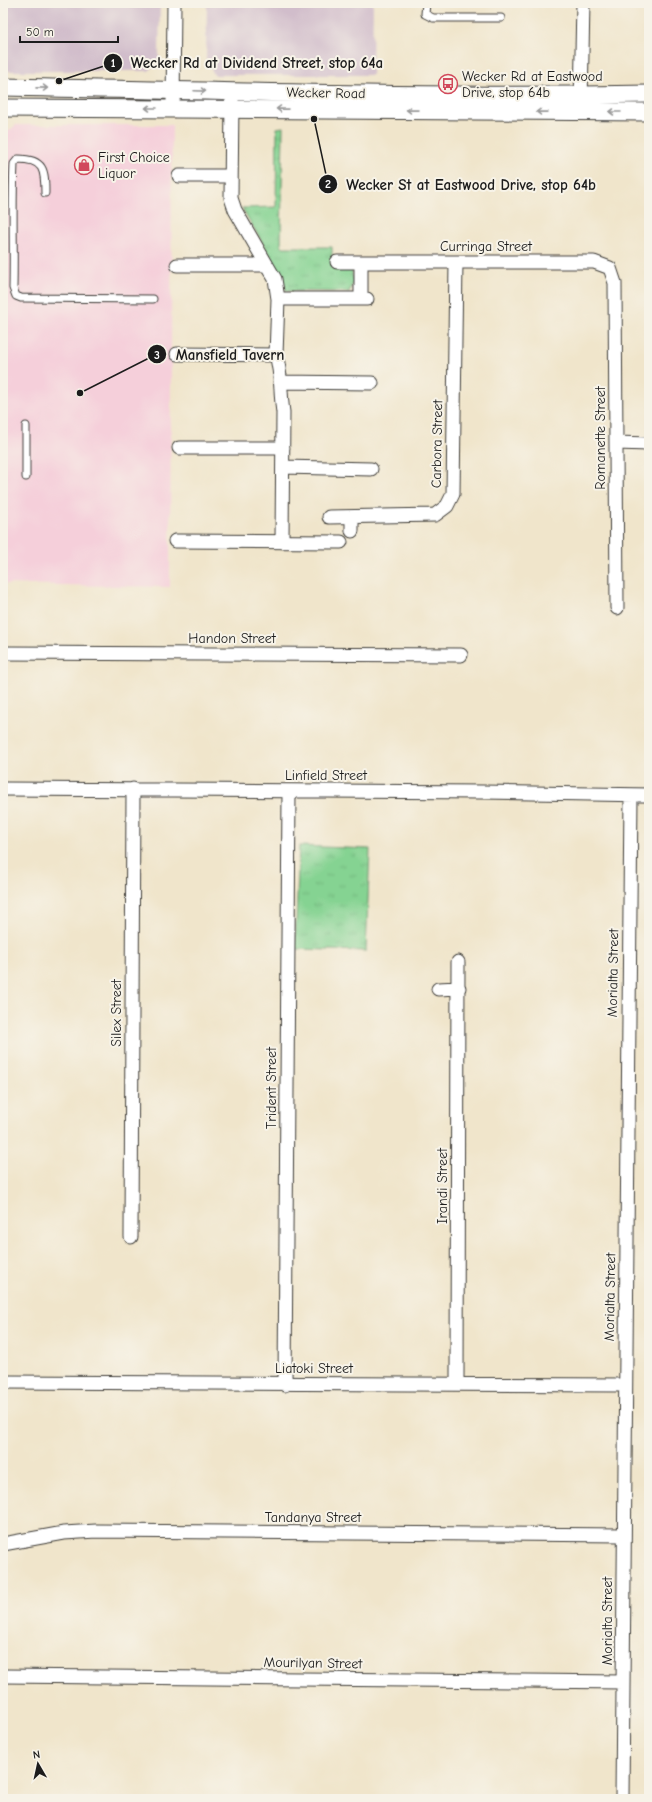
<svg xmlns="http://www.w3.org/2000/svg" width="652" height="1802" font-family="'Comic Neue',sans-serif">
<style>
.built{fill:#f5cfda}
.industrial{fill:#d1bdcb}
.grass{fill:url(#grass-tufts);stroke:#507857}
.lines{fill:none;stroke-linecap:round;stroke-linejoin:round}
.service-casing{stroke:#3c3a36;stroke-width:9}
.minor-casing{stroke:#3c3a36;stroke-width:15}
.tertiary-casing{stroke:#3c3a36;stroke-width:19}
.service{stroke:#fff;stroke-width:7}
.minor{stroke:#fff;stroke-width:13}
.tertiary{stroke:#fff;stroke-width:17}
.oneway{stroke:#999}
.labels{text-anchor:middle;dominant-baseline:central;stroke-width:4;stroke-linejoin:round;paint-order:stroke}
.poi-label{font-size:14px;fill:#1c1c1c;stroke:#f7f3e8;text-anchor:start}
.street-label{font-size:14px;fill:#1c1c1c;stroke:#f7f3e8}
.leader{fill:none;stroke:#1c1c1c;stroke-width:1.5}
.callout-dot{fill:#1c1c1c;stroke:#f7f3e8;stroke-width:1.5}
.mark-label{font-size:12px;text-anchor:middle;font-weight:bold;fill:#fff}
.callout-label{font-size:15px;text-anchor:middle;font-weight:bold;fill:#1c1c1c;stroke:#f7f3e8;stroke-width:4;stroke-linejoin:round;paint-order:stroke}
</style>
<defs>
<pattern id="grass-tufts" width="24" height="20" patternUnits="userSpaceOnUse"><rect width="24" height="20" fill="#85d392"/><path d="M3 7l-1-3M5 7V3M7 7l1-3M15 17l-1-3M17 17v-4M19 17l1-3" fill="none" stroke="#72b57d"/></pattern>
</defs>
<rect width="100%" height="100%" fill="#f7f3e8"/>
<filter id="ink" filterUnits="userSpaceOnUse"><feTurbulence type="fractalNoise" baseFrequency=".025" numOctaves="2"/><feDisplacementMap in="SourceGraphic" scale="8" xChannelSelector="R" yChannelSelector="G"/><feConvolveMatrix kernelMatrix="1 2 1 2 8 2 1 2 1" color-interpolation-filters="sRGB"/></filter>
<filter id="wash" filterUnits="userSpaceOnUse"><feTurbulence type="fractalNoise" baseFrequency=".012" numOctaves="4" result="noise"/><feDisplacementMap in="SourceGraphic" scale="16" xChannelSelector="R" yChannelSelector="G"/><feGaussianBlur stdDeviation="0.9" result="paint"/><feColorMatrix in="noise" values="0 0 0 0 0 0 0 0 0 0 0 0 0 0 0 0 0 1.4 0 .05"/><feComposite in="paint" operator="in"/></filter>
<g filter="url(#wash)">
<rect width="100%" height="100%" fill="#f0e5cb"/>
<path class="built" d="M 16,125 L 172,125 L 170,587 L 3,584 L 3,135 Z"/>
<path class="industrial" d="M 3,3 L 160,3 L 159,58 L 149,71 L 3,71 Z
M 207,3 L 373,3 L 372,75 L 214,75 L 206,59 Z"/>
<path class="grass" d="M 283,127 L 281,247 L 332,247 L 332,268 L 348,268 L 352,271 L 354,282 L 349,292 L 286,291 L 283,278 L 242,208 L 276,207 L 277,128 Z
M 299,846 L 370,849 L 366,951 L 295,949 Z"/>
</g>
<g filter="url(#ink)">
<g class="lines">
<defs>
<path id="service" d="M 426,3 L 425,14 L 433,18 L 501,18
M 45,193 C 45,170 44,159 18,159 L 14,164 C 12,206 14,247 13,288 L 16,296 L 21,298 L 153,299
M 26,477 L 26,426"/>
<path id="minor" d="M 232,100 L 231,198 L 235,210 L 275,279 L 278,299 L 276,355 C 282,374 280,393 283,412 L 282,542
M 581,103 L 583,3
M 173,108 L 174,3
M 179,176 L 230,176
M 337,262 L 594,262 L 610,268 L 615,283 L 617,608
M 177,265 L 267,265
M 361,292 L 361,263
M 278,299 L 367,299
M 177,354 L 276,355
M 280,382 L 372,383
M 616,443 L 649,444
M 179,448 L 283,448
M 283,467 L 371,469
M 329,517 L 435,515 L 447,506 L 453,494 L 456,262
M 352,531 L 352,517
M 175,541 L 341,542
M 3,653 L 461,655
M 3,789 L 482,792 L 649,795
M 438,989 L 459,988
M 131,1237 L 133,789
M 3,1382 L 625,1385
M 457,1383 L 458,962
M 285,1385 L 289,791
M 3,1544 L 64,1533 L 96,1531 L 623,1535
M 3,1676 L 623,1682
M 622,1799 L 631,795"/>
<path id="tertiary" d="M 3,87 C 218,91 434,98 649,94
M 3,108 L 649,112"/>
</defs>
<use href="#service" class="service-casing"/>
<use href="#minor" class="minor-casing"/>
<use href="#tertiary" class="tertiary-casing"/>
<use href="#service" class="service"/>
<use href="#minor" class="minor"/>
<use href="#tertiary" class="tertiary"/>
</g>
<defs><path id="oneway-shaft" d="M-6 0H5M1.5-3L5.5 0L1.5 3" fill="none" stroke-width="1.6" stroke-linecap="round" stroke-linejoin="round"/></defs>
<g class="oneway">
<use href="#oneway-shaft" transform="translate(42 88) rotate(1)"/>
<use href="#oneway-shaft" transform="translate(200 91) rotate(2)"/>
<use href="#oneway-shaft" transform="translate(151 108) rotate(180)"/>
<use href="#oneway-shaft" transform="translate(282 109) rotate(-179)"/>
<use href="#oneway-shaft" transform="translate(412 110) rotate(-179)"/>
<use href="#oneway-shaft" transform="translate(542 112) rotate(-179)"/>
<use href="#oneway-shaft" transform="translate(615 112) rotate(-180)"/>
</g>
</g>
<defs>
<symbol id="bus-ring" viewBox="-11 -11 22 22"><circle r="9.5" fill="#f7f3e8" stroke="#d1495b" stroke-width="1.5"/><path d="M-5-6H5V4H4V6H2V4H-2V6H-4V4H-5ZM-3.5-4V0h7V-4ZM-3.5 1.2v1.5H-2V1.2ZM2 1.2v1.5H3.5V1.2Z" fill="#d1495b"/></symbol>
<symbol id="shop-ring" viewBox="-11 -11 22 22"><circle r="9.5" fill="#f7f3e8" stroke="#d1495b" stroke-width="1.5"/><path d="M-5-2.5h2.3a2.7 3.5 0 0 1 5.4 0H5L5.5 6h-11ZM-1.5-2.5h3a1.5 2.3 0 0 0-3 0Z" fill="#d1495b"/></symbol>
</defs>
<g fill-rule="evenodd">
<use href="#bus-ring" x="437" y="73" width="22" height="22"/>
<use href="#shop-ring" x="73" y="154" width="22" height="22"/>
</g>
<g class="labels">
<g class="poi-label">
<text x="462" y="76">Wecker Rd at Eastwood<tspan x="462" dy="16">Drive, stop 64b</tspan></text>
<text x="98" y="157">First Choice<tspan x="98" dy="16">Liquor</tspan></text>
</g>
<g class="street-label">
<text transform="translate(326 93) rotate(1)">Wecker Road</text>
<text x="486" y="246">Curringa Street</text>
<text transform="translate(600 438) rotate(-90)">Romanette Street</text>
<text transform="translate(437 444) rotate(-89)">Carbora Street</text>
<text x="232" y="638">Handon Street</text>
<text x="326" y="775">Linfield Street</text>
<text transform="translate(613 973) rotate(-89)">Morialta Street</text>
<text transform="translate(116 1013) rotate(-90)">Silex Street</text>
<text transform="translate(271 1088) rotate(-90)">Trident Street</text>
<text transform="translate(442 1186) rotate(-90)">Irandi Street</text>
<text transform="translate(610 1297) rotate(-89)">Morialta Street</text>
<text x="314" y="1368">Liatoki Street</text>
<text x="313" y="1517">Tandanya Street</text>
<text transform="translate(607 1621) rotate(-90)">Morialta Street</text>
<text transform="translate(313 1663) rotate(1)">Mourilyan Street</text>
</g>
</g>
<path class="leader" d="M59 81L113 63M314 119L328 184M80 393L157 354"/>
<g class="callout-dot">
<circle cx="59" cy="81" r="4"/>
<circle cx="314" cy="119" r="4"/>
<circle cx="80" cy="393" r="4"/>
<circle cx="113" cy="63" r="10"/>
<circle cx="328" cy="184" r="10"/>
<circle cx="157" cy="354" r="10"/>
</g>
<g class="mark-label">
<text x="113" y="67">1</text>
<text x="328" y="188">2</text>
<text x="157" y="359">3</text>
</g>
<g class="callout-label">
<text x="257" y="68">Wecker Rd at Dividend Street, stop 64a</text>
<text x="471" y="190">Wecker St at Eastwood Drive, stop 64b</text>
<text x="230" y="360">Mansfield Tavern</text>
</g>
<rect width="652" height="1802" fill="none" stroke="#f7f3e8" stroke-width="16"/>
<g transform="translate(38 1764) rotate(351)" stroke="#f7f3e8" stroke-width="3" paint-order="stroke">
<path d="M0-3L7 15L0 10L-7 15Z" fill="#1c1c1c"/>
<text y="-6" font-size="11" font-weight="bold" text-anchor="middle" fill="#1c1c1c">N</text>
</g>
<path d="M20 36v6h98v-6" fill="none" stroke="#1c1c1c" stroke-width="2"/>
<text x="26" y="36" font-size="12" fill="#1c1c1c" stroke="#f7f3e8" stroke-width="3" paint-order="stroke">50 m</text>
</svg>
